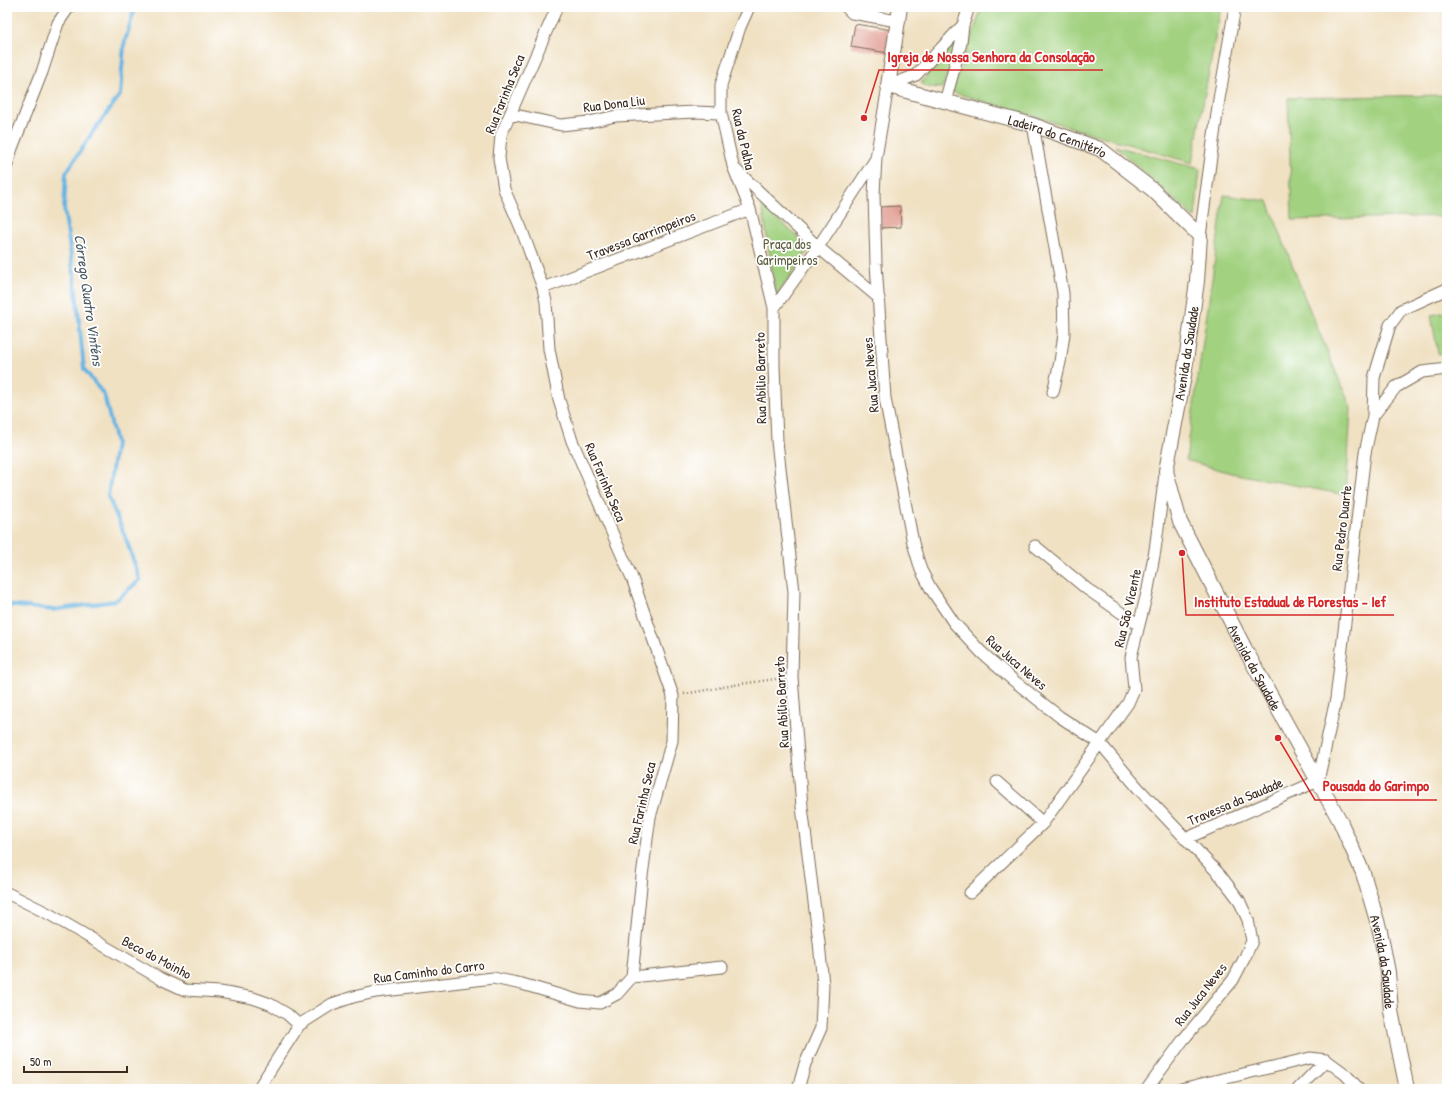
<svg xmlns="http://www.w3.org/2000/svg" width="1454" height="1096" font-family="'Patrick Hand',sans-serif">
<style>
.green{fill:#a2d180;stroke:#6e7e4f}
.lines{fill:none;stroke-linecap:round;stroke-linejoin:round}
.stream{stroke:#68b4e2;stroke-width:4}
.building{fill:#de9387}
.minor-casing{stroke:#7a6a58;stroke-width:13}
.tertiary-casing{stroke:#7a6a58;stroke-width:16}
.path{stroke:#7a6a58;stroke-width:2.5;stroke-dasharray:1 3;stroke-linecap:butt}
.minor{stroke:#fff;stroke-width:11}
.tertiary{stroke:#fff;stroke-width:14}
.labels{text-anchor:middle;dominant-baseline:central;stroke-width:3.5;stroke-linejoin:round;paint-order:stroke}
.street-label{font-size:14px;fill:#3b2a1e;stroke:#fff}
.park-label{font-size:14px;fill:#5a5c3b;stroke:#fff}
.water-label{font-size:15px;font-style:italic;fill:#4b5a63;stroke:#fff}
.leader{fill:none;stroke:#d62828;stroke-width:1.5}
.callout-dot{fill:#d62828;stroke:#fff;stroke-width:1.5}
.callout-label{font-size:15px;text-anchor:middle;font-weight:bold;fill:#d62828;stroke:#fff;stroke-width:3.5;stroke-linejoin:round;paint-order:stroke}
</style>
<rect width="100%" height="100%" fill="#fff"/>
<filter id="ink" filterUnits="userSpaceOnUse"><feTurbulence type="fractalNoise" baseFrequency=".025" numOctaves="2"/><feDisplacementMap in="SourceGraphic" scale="8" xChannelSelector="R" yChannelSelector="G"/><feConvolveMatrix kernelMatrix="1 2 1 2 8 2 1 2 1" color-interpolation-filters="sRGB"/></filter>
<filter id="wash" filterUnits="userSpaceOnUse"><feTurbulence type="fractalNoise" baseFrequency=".012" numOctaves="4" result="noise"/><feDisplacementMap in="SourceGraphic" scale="16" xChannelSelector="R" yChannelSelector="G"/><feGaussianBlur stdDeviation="0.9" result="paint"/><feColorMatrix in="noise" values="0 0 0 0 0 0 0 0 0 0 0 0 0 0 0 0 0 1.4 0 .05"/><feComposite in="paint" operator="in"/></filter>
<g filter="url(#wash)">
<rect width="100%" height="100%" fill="#f0e1c3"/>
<path class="green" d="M 982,7 L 1221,7 L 1192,163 L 952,92 Z
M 956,40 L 954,55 L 942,88 L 927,87 L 921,83 Z
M 1447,95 L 1447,216 L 1292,220 L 1288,98 Z
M 1115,146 L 1200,169 L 1195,218 Z
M 1224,195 L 1268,201 L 1304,296 L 1351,408 L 1346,495 L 1231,473 L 1186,460 Z
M 762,205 L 810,248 L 776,296 Z
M 1447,312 L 1447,352 L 1438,354 L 1431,315 Z"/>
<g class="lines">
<path class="stream" d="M 7,605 L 53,610 L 115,601 L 140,580 L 125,536 L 108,496 L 116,443 L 104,395 L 84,369 L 76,290 L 64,208 L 66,173 L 92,133 L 120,95 L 124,45 L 135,7"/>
</g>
<g id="blocks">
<path class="building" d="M 855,24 L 892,30 L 888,53 L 851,47 Z
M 900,206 L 901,227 L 880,228 L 878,207 Z"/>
</g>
</g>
<g filter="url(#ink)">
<use href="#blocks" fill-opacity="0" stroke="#7a6a58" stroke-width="1"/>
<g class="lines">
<defs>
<path id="minor" d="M 557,7 L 501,135 L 499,158 L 504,189 L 521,228 L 543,288 L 546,302 L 549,349 L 559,400 L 572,441 L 632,578 L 673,696 L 672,741 L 650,817 L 642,876 L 632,977
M 749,7 L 740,27 L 721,85 L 721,113 L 733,166 L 750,209 L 774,308 L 774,366 L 777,441 L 794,592 L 792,677 L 802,807 L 819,942 L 823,985 L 821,1028 L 805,1064 L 798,1089
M 846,7 L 852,13 L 897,21
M 969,7 L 963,25 L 916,75 L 888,86 L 876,158 L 874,194 L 876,264 L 885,398 L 913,543 L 921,570 L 931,589 L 954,623 L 982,653 L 1013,680 L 1060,717 L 1100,743 L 1138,788 L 1220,875 L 1239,900 L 1248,920 L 1252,941 L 1245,957 L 1233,980 L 1183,1040 L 1147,1089
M 945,102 L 961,43 L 963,25
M 511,114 L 561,125 L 589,122 L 616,116 L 695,112 L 721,113
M 1033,125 L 1063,293 L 1064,334 L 1060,362 L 1053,392
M 7,165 L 12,148 L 42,72 L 58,23 L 69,7
M 735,169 L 818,247 L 879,298
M 1200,236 L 1219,99 L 1235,7
M 543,288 L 750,209
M 774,308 L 818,247 L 875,160
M 1373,416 L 1374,378 L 1390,325 L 1401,310 L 1447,289
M 1035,546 L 1087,589 L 1139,625
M 997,782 L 1043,823
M 1185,839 L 1318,781 L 1336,699 L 1365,453 L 1373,416 L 1396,387 L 1422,372 L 1447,369
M 7,893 L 49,914 L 161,979 L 185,990 L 220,992 L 253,998 L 270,1004 L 287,1014 L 299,1025
M 970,893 L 1043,823 L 1128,703 L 1134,689 L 1131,657 L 1148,589 L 1155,550 L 1165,474
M 632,977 L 722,967
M 258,1089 L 299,1025 L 332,1004 L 353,997 L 376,992 L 493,978 L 522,984 L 580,1001 L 600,1003 L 617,994 L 632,977
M 1181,1089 L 1310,1058 L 1326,1060 L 1345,1074 L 1359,1089
M 1298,1089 L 1326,1060"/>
<g id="tertiary">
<path id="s1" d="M 900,7 L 888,86 L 1033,125 L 1100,149 L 1153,190 L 1200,236 L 1197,281 L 1184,376 L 1166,471 L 1180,522 L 1245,649 L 1340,821 L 1363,873 L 1380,931 L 1388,972 L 1391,1011 L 1407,1089"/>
</g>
</defs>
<use href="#minor" class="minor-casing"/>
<use href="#tertiary" class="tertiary-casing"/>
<path class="path" d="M 684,694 L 734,685 L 782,678"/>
<use href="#minor" class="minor"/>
<use href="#tertiary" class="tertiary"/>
</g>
</g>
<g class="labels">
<g class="street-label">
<text transform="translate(504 94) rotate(-68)">Rua Farinha Seca</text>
<text transform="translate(614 103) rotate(-7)">Rua Dona Liu</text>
<text stroke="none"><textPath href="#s1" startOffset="257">Ladeira do Cemitério</textPath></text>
<text transform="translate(744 139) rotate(77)">Rua da Palha</text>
<text transform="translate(641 235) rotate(-21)">Travessa Garrimpeiros</text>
<text transform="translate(1186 353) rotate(-81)">Avenida da Saudade</text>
<text transform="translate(870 375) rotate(-95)">Rua Juca Neves</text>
<text transform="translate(760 378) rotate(-91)">Rua Abílio Barreto</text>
<text transform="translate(606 482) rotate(67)">Rua Farinha Seca</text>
<text transform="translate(1341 528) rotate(-83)">Rua Pedro Duarte</text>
<text transform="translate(1127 608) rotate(-77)">Rua São Vicente</text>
<text transform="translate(1017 662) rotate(41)">Rua Juca Neves</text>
<text stroke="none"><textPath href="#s1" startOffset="888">Avenida da Saudade</textPath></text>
<text transform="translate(781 702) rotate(-93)">Rua Abílio Barreto</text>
<text transform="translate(1235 801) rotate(-23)">Travessa da Saudade</text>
<text transform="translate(641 803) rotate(-77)">Rua Farinha Seca</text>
<text transform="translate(157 957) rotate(28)">Beco do Moinho</text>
<text stroke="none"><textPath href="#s1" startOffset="1212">Avenida da Saudade</textPath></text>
<text transform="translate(429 971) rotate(-7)">Rua Caminho do Carro</text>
<text transform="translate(1200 994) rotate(-52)">Rua Juca Neves</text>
</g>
<g class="park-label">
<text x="787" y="243">Praça dos<tspan x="787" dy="16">Garimpeiros</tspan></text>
</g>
<g class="water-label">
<text transform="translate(89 300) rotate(82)">Córrego Quatro Vinténs</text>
</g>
</g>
<path class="leader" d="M864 118L879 70H1103M1182 553L1186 615H1394M1278 738L1315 800H1437"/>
<g class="callout-dot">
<circle cx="864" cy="118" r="4"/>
<circle cx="1182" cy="553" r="4"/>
<circle cx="1278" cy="738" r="4"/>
</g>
<g class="callout-label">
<text x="991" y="62">Igreja de Nossa Senhora da Consolação</text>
<text x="1290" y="607">Instituto Estadual de Florestas - Ief</text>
<text x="1376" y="791">Pousada do Garimpo</text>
</g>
<rect width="1454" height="1096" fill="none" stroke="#fff" stroke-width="24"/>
<path d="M24 1066v6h103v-6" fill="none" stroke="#3b2a1e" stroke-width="2"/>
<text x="30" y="1066" font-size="12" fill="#3b2a1e" stroke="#ffffff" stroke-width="3" paint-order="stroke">50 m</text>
</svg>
